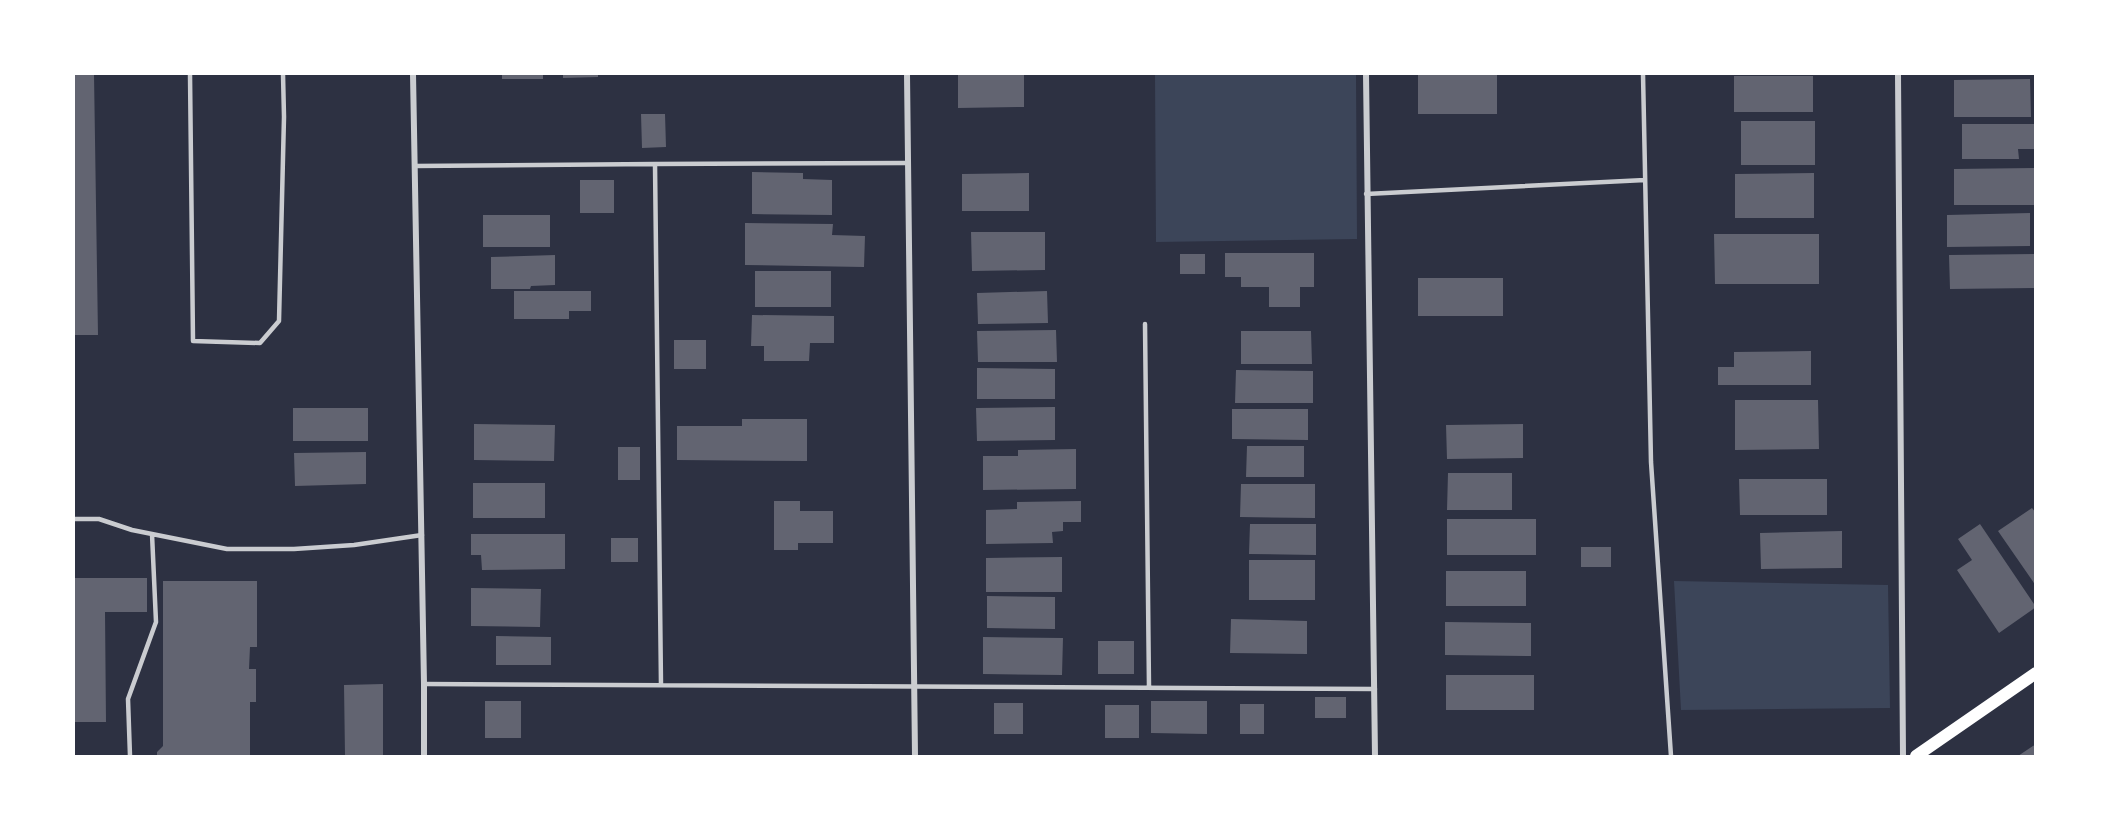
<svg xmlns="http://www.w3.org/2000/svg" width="2109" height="830" font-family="Inter,sans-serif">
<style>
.green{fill:#3c4559}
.building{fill:#626471}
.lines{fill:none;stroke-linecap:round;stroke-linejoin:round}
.service{stroke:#caccd0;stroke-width:4.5}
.minor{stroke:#caccd0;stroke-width:6}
.secondary{stroke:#fff;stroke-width:12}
</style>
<rect width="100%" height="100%" fill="#2d3142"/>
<path class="green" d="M 1155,74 L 1356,74 L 1357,239 L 1156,242 Z
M 1674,581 L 1888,585 L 1890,708 L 1681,710 Z"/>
<path class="building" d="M 74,74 L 94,74 L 98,335 L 74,335 Z
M 502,74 L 543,74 L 543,79 L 502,79 Z
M 563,74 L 598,74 L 598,77 L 563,78 Z
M 958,74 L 1024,74 L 1024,107 L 958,108 Z
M 1497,74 L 1497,114 L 1418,114 L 1418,75 Z
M 1734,76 L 1813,76 L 1813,112 L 1734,112 Z
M 2030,79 L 2031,117 L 1954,117 L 1954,80 Z
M 641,114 L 665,114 L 666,147 L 642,148 Z
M 1741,121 L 1815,121 L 1815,165 L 1741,165 Z
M 1962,124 L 2034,124 L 2035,149 L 2018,149 L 2019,159 L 1962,159 Z
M 2035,168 L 2035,205 L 1954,205 L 1954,169 Z
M 752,172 L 803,173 L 803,179 L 832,180 L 832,215 L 752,214 Z
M 1029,173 L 1029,211 L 962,211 L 962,174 Z
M 1814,173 L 1814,218 L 1735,218 L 1735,174 Z
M 580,180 L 614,180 L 614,213 L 580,213 Z
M 2030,213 L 2030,246 L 1947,247 L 1947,215 Z
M 483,215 L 550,215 L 550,247 L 483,247 Z
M 745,223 L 833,224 L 832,235 L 865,236 L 864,267 L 745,265 Z
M 971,232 L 1045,232 L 1045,270 L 972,271 Z
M 1714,234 L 1819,234 L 1819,284 L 1715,284 Z
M 1225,253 L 1314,253 L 1314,287 L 1300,287 L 1300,307 L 1269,307 L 1269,287 L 1241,287 L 1241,277 L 1225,277 Z
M 1180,254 L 1205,254 L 1205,274 L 1180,274 Z
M 2036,254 L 2036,288 L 1950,289 L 1949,255 Z
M 555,255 L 555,285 L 531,286 L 530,289 L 491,289 L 491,257 Z
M 755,271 L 831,271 L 831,307 L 755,307 Z
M 1418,278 L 1503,278 L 1503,316 L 1418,316 Z
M 514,291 L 591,291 L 591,311 L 569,311 L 569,319 L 514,319 Z
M 1047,291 L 1048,323 L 978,324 L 977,293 Z
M 752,315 L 834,316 L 834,343 L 810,343 L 809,361 L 764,361 L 764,346 L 751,346 Z
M 1056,330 L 1057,362 L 978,362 L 977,331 Z
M 1241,331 L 1311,331 L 1312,364 L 1241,364 Z
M 674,340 L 706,340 L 706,369 L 674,369 Z
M 1811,351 L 1811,385 L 1718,385 L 1718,367 L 1734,367 L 1734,352 Z
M 977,368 L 1055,369 L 1055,399 L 977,399 Z
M 1236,370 L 1313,371 L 1313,403 L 1235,403 Z
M 1735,400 L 1818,400 L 1819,449 L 1735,450 Z
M 1055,407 L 1055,440 L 977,441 L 976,408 Z
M 293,408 L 368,408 L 368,441 L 293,441 Z
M 1232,409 L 1308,409 L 1308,440 L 1232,439 Z
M 742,419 L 807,419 L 807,461 L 677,460 L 677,426 L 742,426 Z
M 474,424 L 555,425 L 554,461 L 474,460 Z
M 1523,424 L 1523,458 L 1447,459 L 1446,425 Z
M 1247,446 L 1304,446 L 1304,477 L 1246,477 Z
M 618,447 L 640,447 L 640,480 L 618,480 Z
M 1076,449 L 1076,489 L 983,490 L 983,456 L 1018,456 L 1018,450 Z
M 366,452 L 366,484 L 295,486 L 294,453 Z
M 1448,473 L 1512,473 L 1512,510 L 1447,510 Z
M 1739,479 L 1827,479 L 1827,515 L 1740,515 Z
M 473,483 L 545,483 L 545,518 L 473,518 Z
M 1241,484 L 1315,484 L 1315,518 L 1240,517 Z
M 774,501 L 800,501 L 800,511 L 833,511 L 833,543 L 798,543 L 798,550 L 774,550 Z
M 1081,501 L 1081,522 L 1063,522 L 1063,531 L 1052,532 L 1053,543 L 986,544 L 986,510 L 1017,509 L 1017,502 Z
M 2032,508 L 2036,513 L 2036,586 L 1998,531 Z
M 1447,519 L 1536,519 L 1536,555 L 1447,555 Z
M 1250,524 L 1316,524 L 1316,555 L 1249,554 Z
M 1980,524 L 2036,607 L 1999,633 L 1957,570 L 1972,560 L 1958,539 Z
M 1842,531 L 1842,568 L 1761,569 L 1760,533 Z
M 471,534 L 565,534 L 565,569 L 482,570 L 481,555 L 471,555 Z
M 611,538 L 638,538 L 638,562 L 611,562 Z
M 1581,547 L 1611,547 L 1611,567 L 1581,567 Z
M 1062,557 L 1062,592 L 986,592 L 986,558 Z
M 1249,560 L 1315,560 L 1315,600 L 1249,600 Z
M 1446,571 L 1526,571 L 1526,606 L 1446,606 Z
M 74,578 L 147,578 L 147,612 L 105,612 L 106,722 L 74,722 Z
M 163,581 L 257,581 L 257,647 L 250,647 L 249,669 L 256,669 L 256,702 L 250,702 L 250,756 L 157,756 L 157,752 L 163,746 Z
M 471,588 L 541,589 L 540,627 L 471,626 Z
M 987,596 L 1055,597 L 1055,629 L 987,628 Z
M 1231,619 L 1307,621 L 1307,654 L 1230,653 Z
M 1445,622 L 1531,623 L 1531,656 L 1445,655 Z
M 496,636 L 551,637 L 551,665 L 496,665 Z
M 983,637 L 1063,638 L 1062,675 L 983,674 Z
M 1098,641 L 1134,641 L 1134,674 L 1098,674 Z
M 1446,675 L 1534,675 L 1534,710 L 1446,710 Z
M 383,684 L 383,756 L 345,756 L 344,685 Z
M 1315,697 L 1346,697 L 1346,718 L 1315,718 Z
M 485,701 L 521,701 L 521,738 L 485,738 Z
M 1151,701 L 1207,701 L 1207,734 L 1151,733 Z
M 994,703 L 1023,703 L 1023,734 L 994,734 Z
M 1240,704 L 1264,704 L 1264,734 L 1240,734 Z
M 1105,705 L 1139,705 L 1139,738 L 1105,738 Z
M 2036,744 L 2036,756 L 2018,756 Z"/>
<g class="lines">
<path class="service" d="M 190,74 L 193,341 L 260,343 L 279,321 L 284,117 L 283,74
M 1643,74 L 1651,462 L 1671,756
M 655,164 L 908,163
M 415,166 L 655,164 L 661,685
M 1366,194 L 1645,180
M 1145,324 L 1149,687
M 74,519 L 99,519 L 132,530 L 227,549 L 294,549 L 354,545 L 422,535
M 424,684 L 1375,689
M 130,756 L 128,699 L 156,622 L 152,534"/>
<path class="minor" d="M 413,74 L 424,684 L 424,756
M 907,74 L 915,756
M 1366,74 L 1375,756
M 1898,74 L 1903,756"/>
<path class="secondary" d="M 1916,756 L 2036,673"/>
</g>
<rect width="2109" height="830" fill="none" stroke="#ffffff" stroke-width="150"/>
</svg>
